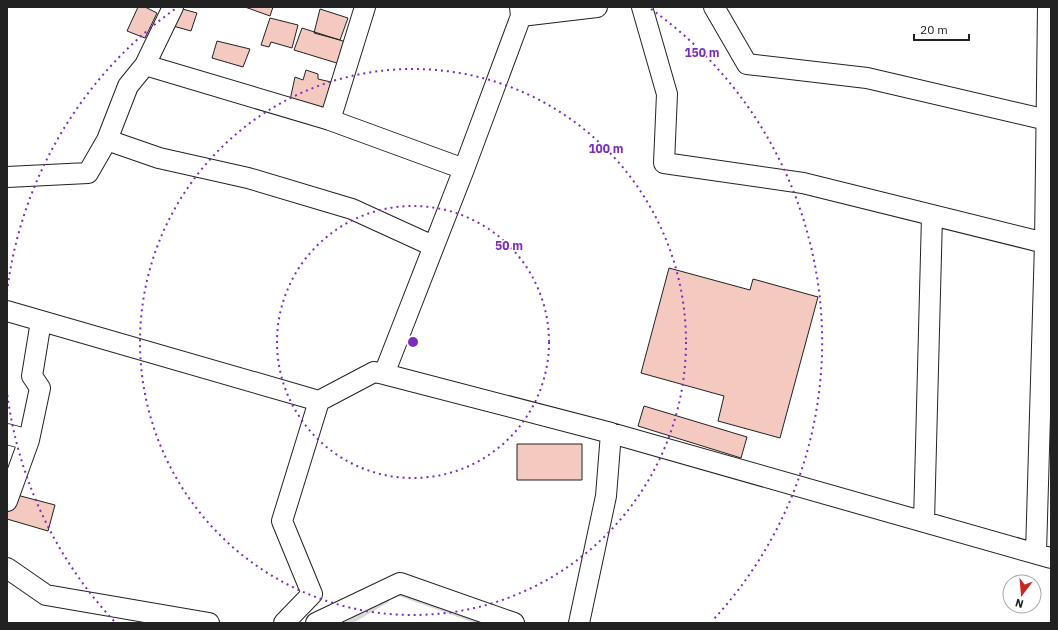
<svg xmlns="http://www.w3.org/2000/svg" width="1058" height="630" font-family="'IBM Plex Sans',sans-serif">
<style>
.lines{fill:none;stroke-linecap:round;stroke-linejoin:round}
.stream{stroke:#d9d9d9;stroke-width:5.5}
.building{fill:#f3c9c0;stroke:#222}
.minor-casing{stroke:#222;stroke-width:22}
.minor{stroke:#fff;stroke-width:20}
.ring{fill:none;stroke:#7b2cbf;stroke-width:2;stroke-dasharray:2 4}
.centre{fill:#7b2cbf;stroke:#fff;stroke-width:2}
.ring-label{font-size:12px;text-anchor:middle;font-weight:bold;fill:#7b2cbf;stroke:#fff;stroke-width:3;stroke-linejoin:round;paint-order:stroke}
</style>
<rect width="100%" height="100%" fill="#fff"/>
<g class="lines">
<path class="stream" d="M 394,595 L 398,593 L 483,623
M 348,623 L 387,600"/>
</g>
<path class="building" d="M 138,7 L 145,7 L 157,13 L 145,38 L 127,31 Z
M 245,7 L 273,7 L 270,16 Z
M 179,8 L 197,13 L 191,31 L 173,26 Z
M 320,9 L 348,18 L 340,40 L 314,33 Z
M 270,18 L 298,25 L 292,48 L 271,42 L 269,47 L 261,45 Z
M 302,28 L 346,42 L 340,64 L 294,50 Z
M 217,41 L 250,49 L 243,67 L 212,58 Z
M 306,70 L 318,74 L 318,79 L 331,82 L 323,110 L 290,100 L 295,77 L 303,80 Z
M 669,268 L 750,290 L 753,279 L 818,297 L 780,438 L 718,421 L 724,396 L 641,373 Z
M 644,406 L 747,437 L 741,458 L 638,426 Z
M 517,444 L 582,444 L 582,480 L 517,480 Z
M 13,494 L 55,505 L 48,531 L 7,519 L 7,514 Z"/>
<g class="lines">
<defs>
<path id="minor" d="M 642,7 L 667,94 L 664,163 L 803,183 L 1045,243
M 714,7 L 747,64 L 867,78 L 1047,120
M 521,16 L 597,7
M 145,65 L 330,120 L 464,169
M 330,120 L 365,7
M 107,140 L 159,158 L 248,178 L 352,209 L 433,246
M 7,177 L 88,173 L 107,140 L 128,86 L 145,65 L 173,7
M 7,311 L 319,401 L 374,372 L 384,374 L 611,433 L 1051,558
M 384,374 L 464,169 L 521,16 L 520,7
M 7,434 L 29,440
M 7,501 L 29,440 L 40,388 L 32,376 L 41,321
M 924,522 L 932,216
M 1036,553 L 1045,243 L 1048,7
M 7,568 L 46,595 L 209,623
M 284,623 L 312,594 L 282,521 L 319,401
M 316,623 L 400,583 L 514,623
M 579,623 L 606,496 L 611,433"/>
</defs>
<use href="#minor" class="minor-casing"/>
<use href="#minor" class="minor"/>
</g>
<g class="ring">
<circle cx="413" cy="342" r="136"/>
<circle cx="413" cy="342" r="273"/>
<path d="M114 621A409 409 0 0 1 7 392M7 292A409 409 0 0 1 175 9M651 9A409 409 0 0 1 712 621"/>
</g>
<circle cx="413" cy="342" r="6" class="centre"/>
<g class="ring-label">
<text x="702" y="57">150 m</text>
<text x="606" y="153">100 m</text>
<text x="509" y="250">50 m</text>
</g>
<rect width="1058" height="630" fill="none" stroke="#222222" stroke-width="16"/>
<g transform="translate(1022 594) rotate(196)"><circle r="19" fill="#ffffff" stroke="#a7a7a7"/>
<path d="M0-3L7 15L0 10L-7 15Z" fill="#c62828"/>
<text y="-6" font-size="11" font-weight="bold" text-anchor="middle" fill="#222222">N</text>
</g>
<path d="M914 34v6h55v-6" fill="none" stroke="#222222" stroke-width="2"/>
<text x="920" y="34" font-size="12" fill="#222222" stroke="#ffffff" stroke-width="3" paint-order="stroke">20 m</text>
</svg>
